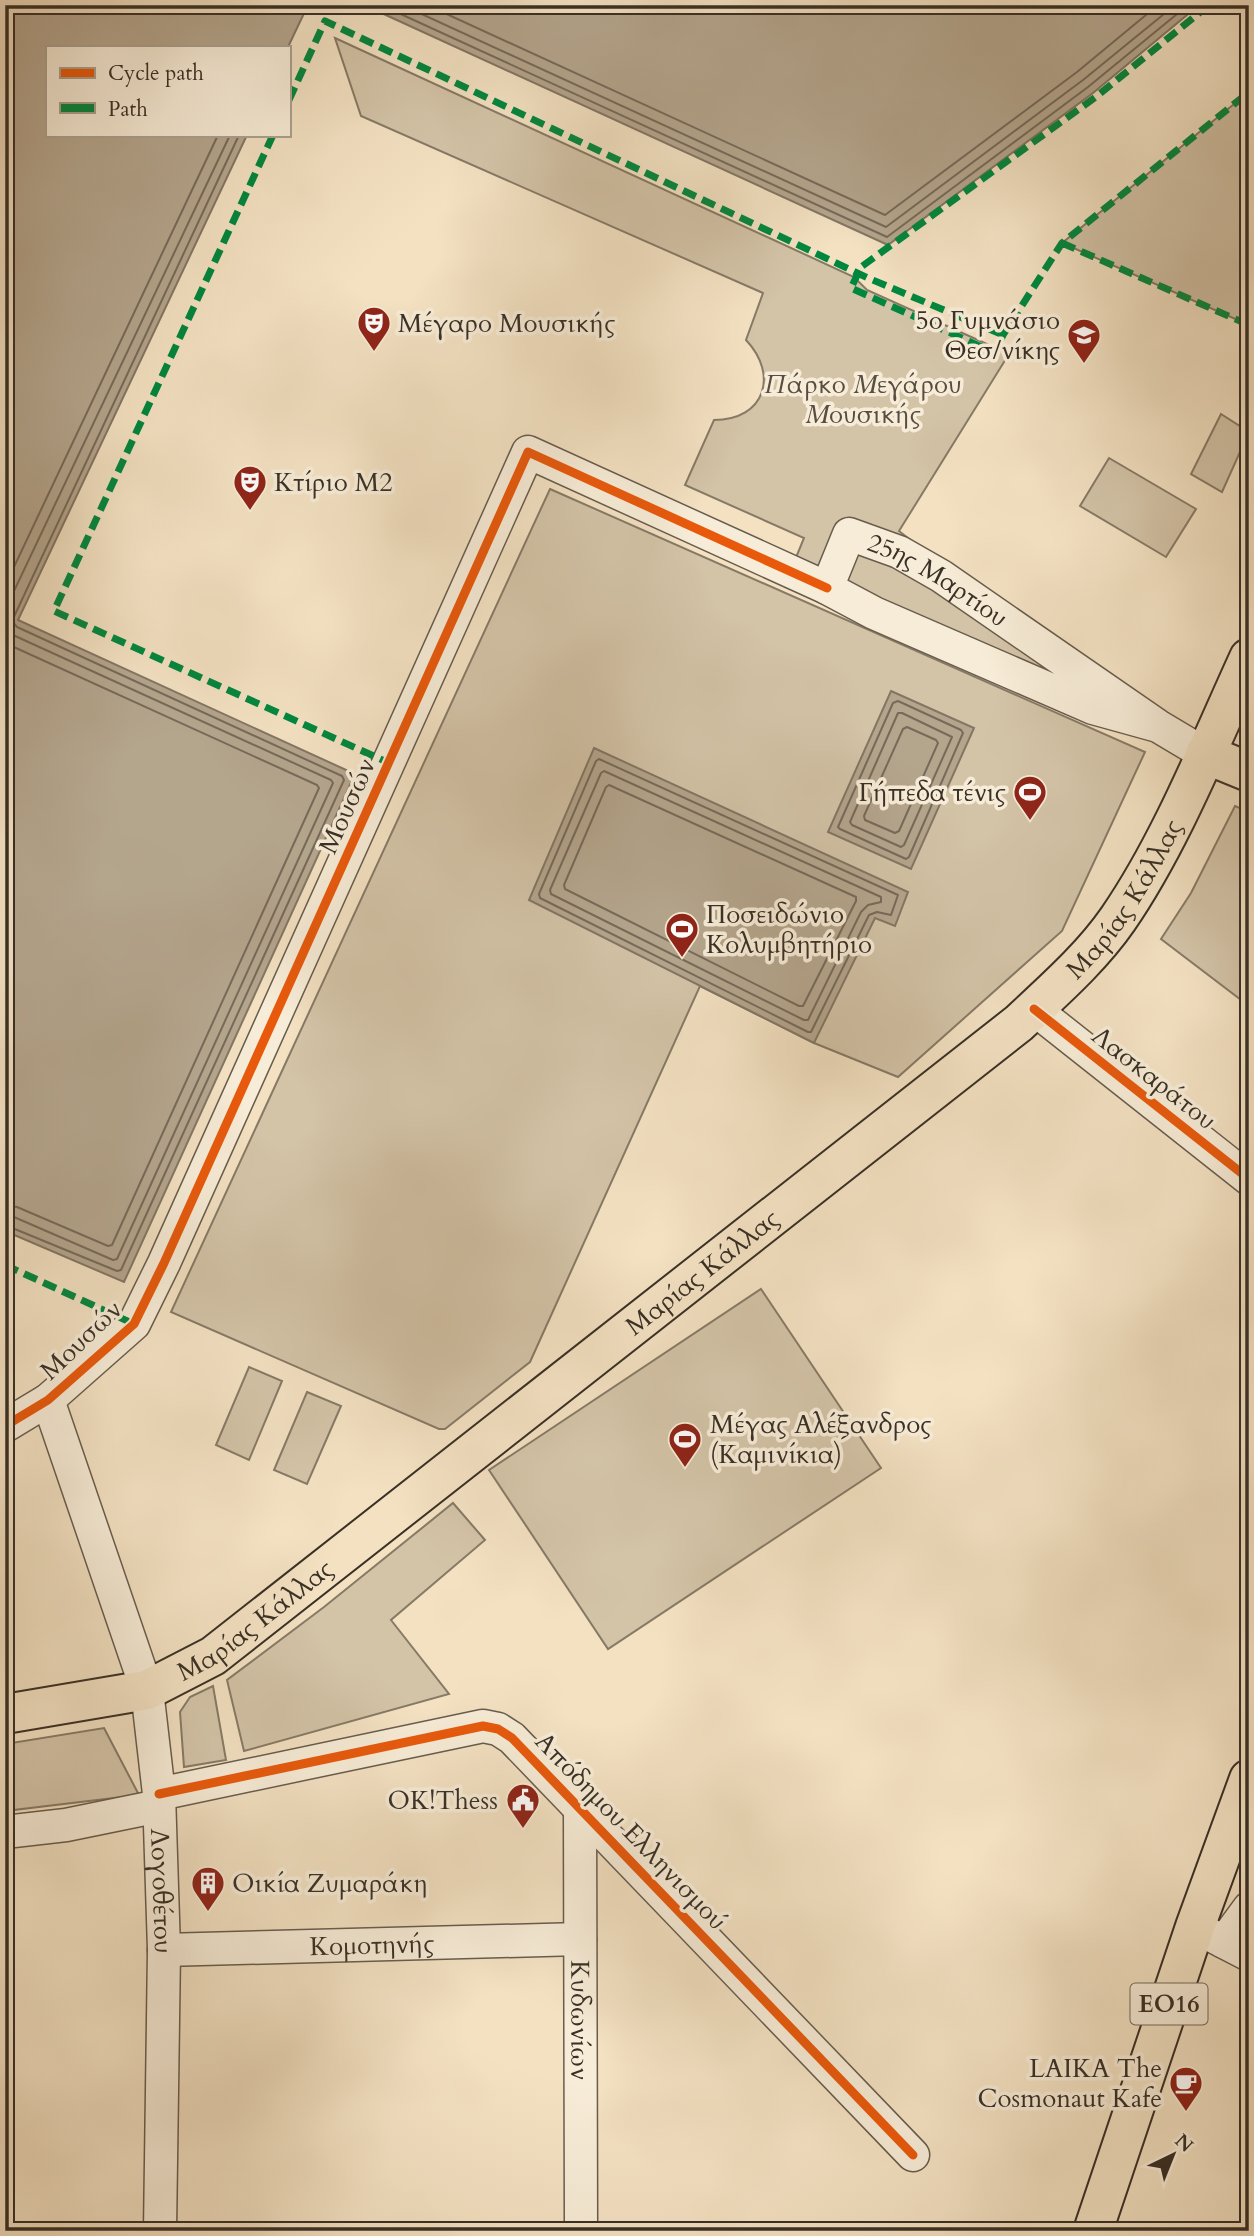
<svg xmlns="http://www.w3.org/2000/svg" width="1254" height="2236" font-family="Cardo,serif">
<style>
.green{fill:#d3c3a7;stroke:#867a66;stroke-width:2}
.water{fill:#b4a58d;stroke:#837664;stroke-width:2}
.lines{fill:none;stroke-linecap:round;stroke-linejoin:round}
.shore{stroke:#766a5a;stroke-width:2}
.minor-casing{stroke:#685c4d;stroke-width:35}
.major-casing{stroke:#393026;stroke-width:42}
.minor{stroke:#f7ecd7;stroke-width:32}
.major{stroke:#f3e1c2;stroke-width:38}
.quiet{stroke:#00873e;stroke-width:7;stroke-dasharray:14 7;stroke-linecap:butt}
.cycleway-casing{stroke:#f7ecd7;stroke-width:13}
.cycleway{stroke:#e8590c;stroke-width:9}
.labels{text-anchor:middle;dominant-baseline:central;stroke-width:7;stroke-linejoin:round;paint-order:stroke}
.shield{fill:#f7ecd7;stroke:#72685b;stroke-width:2}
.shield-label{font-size:24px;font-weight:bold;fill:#393026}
.poi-label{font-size:26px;fill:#393026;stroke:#f7ecd7;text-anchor:start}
.park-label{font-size:26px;font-style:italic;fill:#584d40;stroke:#f7ecd7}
.street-label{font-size:26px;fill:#393026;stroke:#f7ecd7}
</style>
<rect width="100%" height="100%" fill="#f3e1c2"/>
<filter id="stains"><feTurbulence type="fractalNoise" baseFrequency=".00286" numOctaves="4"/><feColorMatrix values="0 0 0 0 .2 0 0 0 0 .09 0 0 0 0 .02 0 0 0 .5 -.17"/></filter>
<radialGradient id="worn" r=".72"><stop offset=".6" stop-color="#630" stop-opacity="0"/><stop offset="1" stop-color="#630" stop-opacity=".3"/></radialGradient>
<path class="green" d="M 335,38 L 854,277 L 867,290 L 1009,354 L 899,531 L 1146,724 L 795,560 L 804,538 L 685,485 L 714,420 C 765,420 779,375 746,340 L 763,293 L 361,116 Z
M 1249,92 L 1249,325 L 1062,243 Z
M 1221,414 L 1249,432 L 1222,492 L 1191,474 Z
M 1109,458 L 1196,509 L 1166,557 L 1080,506 Z
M 550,489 L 1145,752 L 1062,931 L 898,1077 L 814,1043 L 700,986 L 530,1362 L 445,1429 L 439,1429 L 171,1312 Z
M 1235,806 L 1249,812 L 1249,1006 L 1161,939 L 1191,893 Z
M 761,1289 L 881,1468 L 608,1649 L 489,1470 Z
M 249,1367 L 282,1381 L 249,1460 L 216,1445 Z
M 307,1392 L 341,1406 L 307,1484 L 274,1470 Z
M 453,1503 L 485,1540 L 391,1620 L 449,1694 L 244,1751 L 227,1680 L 324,1607 Z
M 213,1686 L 226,1760 L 184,1767 L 180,1712 L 190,1697 Z
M 104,1728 L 139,1795 L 5,1811 L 5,1744 Z"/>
<path class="water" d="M 5,5 L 308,5 L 288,47 L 47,47 L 47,135 L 247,135 L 18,620 L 355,774 L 124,1282 L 5,1231 Z
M 364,5 L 1199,5 L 1093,93 L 888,245 Z
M 891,691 L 974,728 L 911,869 L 828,832 Z
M 594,748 L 908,892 L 895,926 L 875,918 L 814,1043 L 529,900 Z"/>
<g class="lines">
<path class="shore" d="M 381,5 L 887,237 L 1088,87 L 1188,5
M 402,5 L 886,227 L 1083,80 L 1175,5
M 427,5 L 885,215 L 1077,72 L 1158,5
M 5,586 L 218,135
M 5,610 L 230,135
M 5,628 L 13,635 L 331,780 L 333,783 L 117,1259 L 113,1260 L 14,1217 L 5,1216
M 5,643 L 317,785 L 319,788 L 112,1245 L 108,1246 L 17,1207 L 5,1205
M 898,701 L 961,730 L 963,733 L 909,857 L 906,859 L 840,829 L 838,827 L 893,703 Z
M 898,713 L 902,713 L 952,737 L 904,845 L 901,847 L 852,825 L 850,822 Z
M 907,727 L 936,740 L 938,743 L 899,831 L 895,833 L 865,820 L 864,816 L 903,729 Z
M 599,759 L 898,895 L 891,915 L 877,912 L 869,915 L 811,1032 L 808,1032 L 540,898 L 539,894 L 596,761 Z
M 604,771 L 881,897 L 881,902 L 868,905 L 861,912 L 808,1020 L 804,1020 L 551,894 L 550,890 L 601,773 Z
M 609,785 L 856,897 L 856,901 L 803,1006 L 799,1006 L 565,889 L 564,885 L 606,787 Z
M 5,1225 L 117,1271 L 121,1270 L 344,780 L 342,776 L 17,627 L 12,621 L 239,135"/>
<defs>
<g id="minor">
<path id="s1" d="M 1158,726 L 1093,708 L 874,613 L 827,588 L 849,534 L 899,552 L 941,576 L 1158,726 L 1205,754"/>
<path d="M 1034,1009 L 1249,1179"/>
<path id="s2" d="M 48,1400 L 147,1690 L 159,1794 L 164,1950 L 160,2231"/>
<path d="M 5,1426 L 48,1400 L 134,1324 L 164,1263 L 528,452 L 827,588"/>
<path d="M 159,1794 L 483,1726 L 498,1729 L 512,1738 L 913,2155"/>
<path id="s3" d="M 580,1808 L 581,2231"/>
<path d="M 5,1832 L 66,1825 L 159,1806"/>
<path d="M 1195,1927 L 1249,1955"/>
<path d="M 1224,1942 L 1249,1908"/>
<path id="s4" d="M 164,1950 L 580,1939"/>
</g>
<g id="major">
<path d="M 1205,754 L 1249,772"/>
<path id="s5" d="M 5,1714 L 147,1690 L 213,1656 L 1019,1023 C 1053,991 1091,958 1118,919 C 1171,842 1210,743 1249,658"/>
<path d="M 1093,2231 L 1195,1927 L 1249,1779"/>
</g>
</defs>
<use href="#minor" class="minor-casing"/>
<use href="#major" class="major-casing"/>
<use href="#minor" class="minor"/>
<use href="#major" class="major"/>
<path class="quiet" d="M 1209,5 L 1097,96 L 861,267 L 851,288 L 995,353 L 1003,335 L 1062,243 L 1249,92
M 289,100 L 325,21 L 868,278 L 1003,335
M 273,135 L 54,611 L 389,763
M 1062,243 L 1249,325
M 5,1265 L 134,1324"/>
<defs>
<path id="cycleway" d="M 1034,1009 L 1249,1179
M 5,1426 L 48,1400 L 134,1324 L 164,1263 L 528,452 L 827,588
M 159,1794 L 483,1726 L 498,1729 L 512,1738 L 913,2155"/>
</defs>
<use href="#cycleway" class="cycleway-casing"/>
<use href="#cycleway" class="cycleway"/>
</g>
<defs>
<symbol id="theatre-pin" viewBox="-11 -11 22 30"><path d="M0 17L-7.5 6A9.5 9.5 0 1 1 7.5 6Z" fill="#8f2418" stroke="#f7ecd7"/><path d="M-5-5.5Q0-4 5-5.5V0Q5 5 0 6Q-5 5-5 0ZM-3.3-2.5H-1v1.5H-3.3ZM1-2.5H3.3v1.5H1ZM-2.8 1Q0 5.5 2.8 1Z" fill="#fff"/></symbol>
<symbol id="school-pin" viewBox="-11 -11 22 30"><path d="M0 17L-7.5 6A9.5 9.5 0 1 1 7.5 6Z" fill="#8f2418" stroke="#f7ecd7"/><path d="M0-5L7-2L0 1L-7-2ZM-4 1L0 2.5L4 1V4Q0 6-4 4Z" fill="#fff"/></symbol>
<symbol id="stadium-pin" viewBox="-11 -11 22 30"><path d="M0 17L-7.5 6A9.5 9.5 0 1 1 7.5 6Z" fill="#8f2418" stroke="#f7ecd7"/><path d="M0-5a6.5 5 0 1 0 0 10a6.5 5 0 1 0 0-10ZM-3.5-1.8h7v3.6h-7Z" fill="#fff"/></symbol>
<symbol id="civic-pin" viewBox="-11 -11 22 30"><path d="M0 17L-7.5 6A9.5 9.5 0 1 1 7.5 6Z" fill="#8f2418" stroke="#f7ecd7"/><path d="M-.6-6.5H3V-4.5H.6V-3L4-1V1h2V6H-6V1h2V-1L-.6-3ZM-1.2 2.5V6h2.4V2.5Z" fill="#fff"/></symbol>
<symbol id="building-pin" viewBox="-11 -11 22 30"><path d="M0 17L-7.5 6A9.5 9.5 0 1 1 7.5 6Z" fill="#8f2418" stroke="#f7ecd7"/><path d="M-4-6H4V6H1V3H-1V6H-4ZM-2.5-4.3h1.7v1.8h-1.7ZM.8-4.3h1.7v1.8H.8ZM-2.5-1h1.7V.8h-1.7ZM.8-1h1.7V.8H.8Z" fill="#fff"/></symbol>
<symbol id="cafe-pin" viewBox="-11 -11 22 30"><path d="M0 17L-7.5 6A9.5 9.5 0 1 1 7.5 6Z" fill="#8f2418" stroke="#f7ecd7"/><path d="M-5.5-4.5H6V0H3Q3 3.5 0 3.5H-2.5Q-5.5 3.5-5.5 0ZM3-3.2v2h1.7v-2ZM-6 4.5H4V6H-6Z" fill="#fff"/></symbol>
</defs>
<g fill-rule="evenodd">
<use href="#theatre-pin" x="355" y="304" width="38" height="52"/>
<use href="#school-pin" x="1065" y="316" width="38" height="52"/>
<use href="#theatre-pin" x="231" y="463" width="38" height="52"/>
<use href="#stadium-pin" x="1011" y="773" width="38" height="52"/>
<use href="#stadium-pin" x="663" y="910" width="38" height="52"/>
<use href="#stadium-pin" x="666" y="1420" width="38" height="52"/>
<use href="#civic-pin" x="504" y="1781" width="38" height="52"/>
<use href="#building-pin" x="189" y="1864" width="38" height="52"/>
<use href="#cafe-pin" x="1167" y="2064" width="38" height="52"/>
</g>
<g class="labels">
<rect class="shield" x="1130.5" y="1983.5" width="77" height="41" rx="5"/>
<g class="shield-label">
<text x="1169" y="2004">ΕΟ16</text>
</g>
<g class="poi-label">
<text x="1060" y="320" text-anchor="end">5ο Γυμνάσιο<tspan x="1060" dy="30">Θεσ/νίκης</tspan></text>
<text x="398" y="323">Μέγαρο Μουσικής</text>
<text x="274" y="482">Κτίριο Μ2</text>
<text x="1006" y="792" text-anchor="end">Γήπεδα τένις</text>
<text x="706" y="914">Ποσειδώνιο<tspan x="706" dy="30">Κολυμβητήριο</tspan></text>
<text x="710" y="1424">Μέγας Αλέξανδρος<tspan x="710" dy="30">(Καμινίκια)</tspan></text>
<text x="498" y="1800" text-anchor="end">OK!Thess</text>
<text x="232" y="1883">Οικία Ζυμαράκη</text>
<text x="1162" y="2068" text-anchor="end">LAIKA The<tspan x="1162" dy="30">Cosmonaut Kafe</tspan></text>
</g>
<g class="park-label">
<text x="863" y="384">Πάρκο Μεγάρου<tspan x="863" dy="30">Μουσικής</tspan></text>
</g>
<g class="street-label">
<text stroke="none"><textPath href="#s1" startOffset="518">25ης Μαρτίου</textPath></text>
<text transform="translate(347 806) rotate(-66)">Μουσών</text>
<text stroke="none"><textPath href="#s5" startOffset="1407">Μαρίας Κάλλας</textPath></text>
<text transform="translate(1154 1078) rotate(38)">Λασκαράτου</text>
<text stroke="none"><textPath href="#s5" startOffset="840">Μαρίας Κάλλας</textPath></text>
<text transform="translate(81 1340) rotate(-44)">Μουσών</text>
<text stroke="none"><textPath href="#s5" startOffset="273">Μαρίας Κάλλας</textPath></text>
<text transform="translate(631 1831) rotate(46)">Απόδημου Ελληνισμού</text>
<text stroke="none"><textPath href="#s2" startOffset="508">Λογοθέτου</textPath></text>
<text stroke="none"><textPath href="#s4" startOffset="208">Κομοτηνής</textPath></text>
<text stroke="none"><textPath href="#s3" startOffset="212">Κυδωνίων</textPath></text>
</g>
</g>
<rect width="1254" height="2236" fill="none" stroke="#f3e1c2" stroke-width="28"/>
<rect x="7" y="7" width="1240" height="2222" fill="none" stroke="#393026" stroke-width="3.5"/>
<rect x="14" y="14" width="1226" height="2208" fill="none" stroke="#393026" stroke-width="2"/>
<rect x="46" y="46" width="245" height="91" fill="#f7ecd7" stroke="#aba190" stroke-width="2"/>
<rect x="60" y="68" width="35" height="10" fill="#e8590c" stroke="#aba190" stroke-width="2"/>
<text x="108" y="80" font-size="21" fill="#393026">Cycle path</text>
<rect x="60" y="103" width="35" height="10" fill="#00873e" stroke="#aba190" stroke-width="2"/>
<text x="108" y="116" font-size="21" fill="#393026">Path</text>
<g transform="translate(1173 2155) rotate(43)" stroke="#f7ecd7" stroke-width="5" paint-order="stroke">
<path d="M0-5L12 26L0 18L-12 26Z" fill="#393026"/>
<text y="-10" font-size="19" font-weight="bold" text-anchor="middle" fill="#393026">N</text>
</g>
<rect width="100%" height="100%" filter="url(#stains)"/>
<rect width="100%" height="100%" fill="url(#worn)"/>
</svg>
